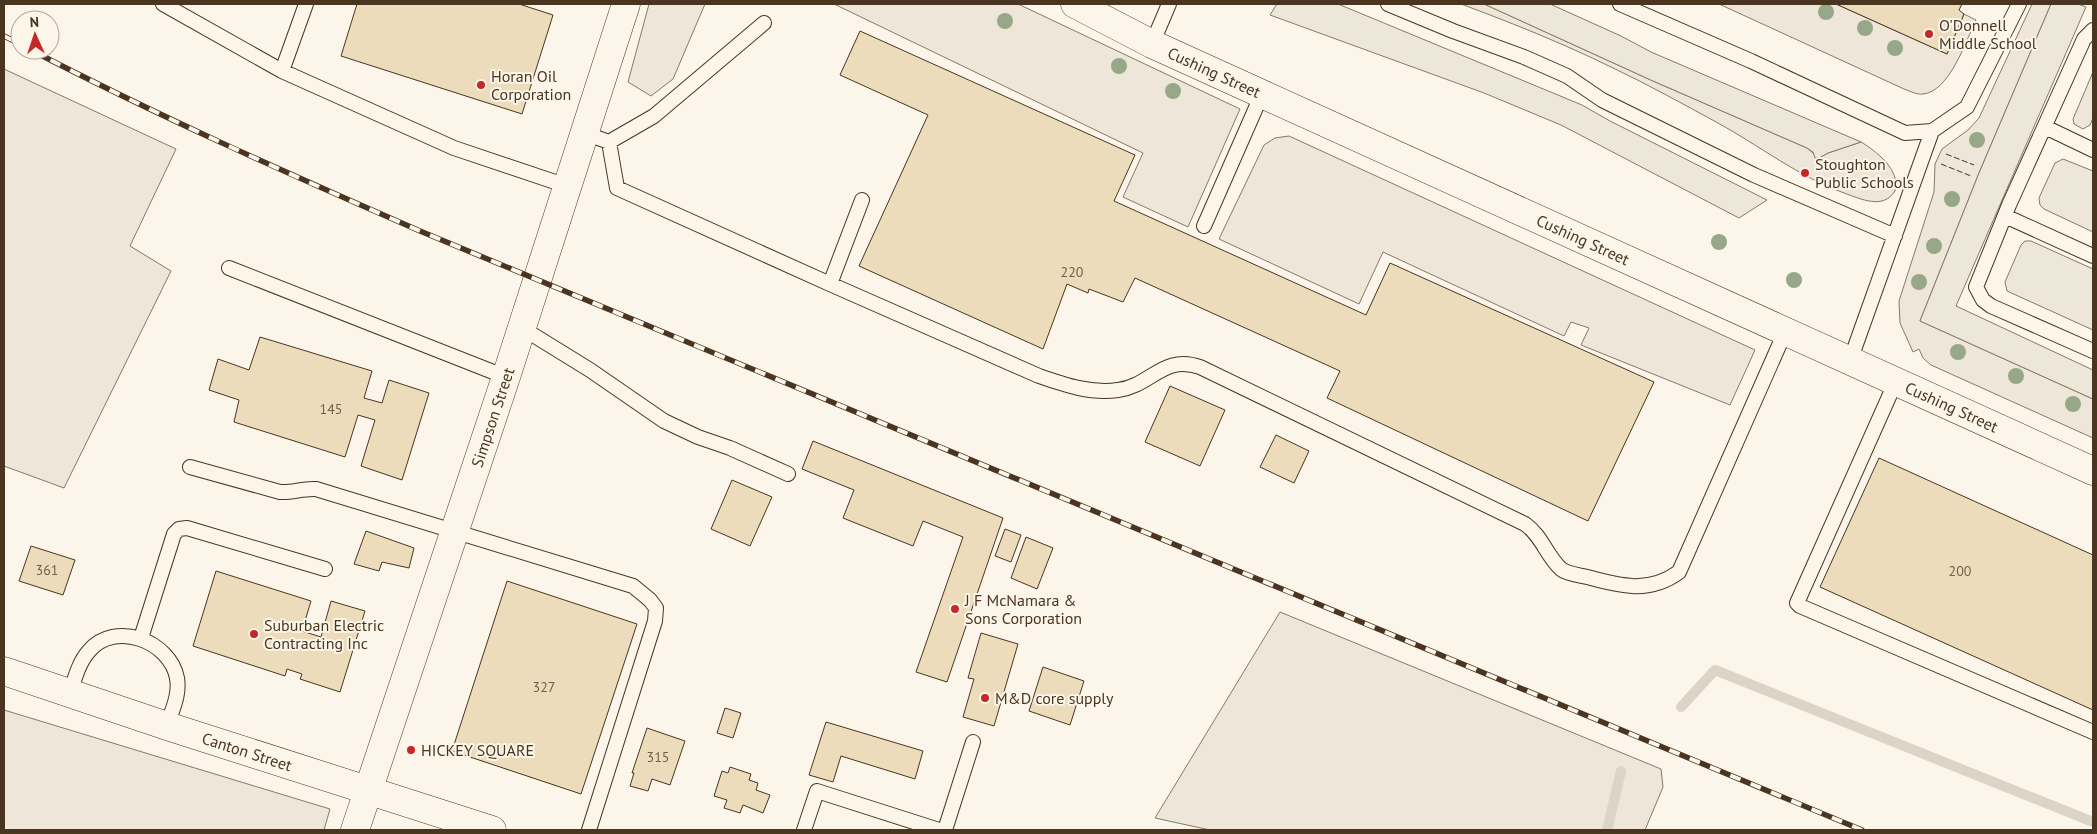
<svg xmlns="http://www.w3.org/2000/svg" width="2097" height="834" font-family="'PT Sans',sans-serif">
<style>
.green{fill:#ede6d9;stroke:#887966}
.parking{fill:#ede7d9;stroke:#887966}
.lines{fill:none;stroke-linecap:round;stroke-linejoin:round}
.stream{stroke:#dcd4c6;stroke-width:10}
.building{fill:#ecdcbc;stroke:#4a3520}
.service-casing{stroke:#4a3520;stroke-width:16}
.minor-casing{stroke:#4a3520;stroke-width:29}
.secondary-casing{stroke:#4a3520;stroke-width:29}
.service{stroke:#fbf6e9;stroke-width:14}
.minor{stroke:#fbf6e9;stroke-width:28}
.secondary{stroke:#fbf6e9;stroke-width:28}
.rail-casing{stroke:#4a3520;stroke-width:5.5}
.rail{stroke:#fbf6e9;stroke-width:4;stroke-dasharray:11;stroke-linecap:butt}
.fence{stroke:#4a3520;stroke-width:1;stroke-dasharray:6 2.5;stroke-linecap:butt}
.tree{fill:#96a887}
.poi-dot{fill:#c62828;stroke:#fbf6e9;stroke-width:2}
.labels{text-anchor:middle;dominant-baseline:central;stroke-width:4;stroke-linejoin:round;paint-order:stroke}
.number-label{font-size:14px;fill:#725f47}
.poi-label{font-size:16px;fill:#4a3520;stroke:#fbf6e9;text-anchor:start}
.street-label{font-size:16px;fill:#4a3520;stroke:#fbf6e9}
</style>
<rect width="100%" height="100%" fill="#fbf6e9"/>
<path class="green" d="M 649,4 L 705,4 L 673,79 L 651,96 L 628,82 Z
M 834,4 L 1018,4 L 1240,109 L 1188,227 L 1123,197 L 1143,153 Z
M 1461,4 L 1484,4 L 1653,81 L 1807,148 L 1819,158 L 1828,153 L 1861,142 C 1876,151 1901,170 1895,191 C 1883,210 1861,199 1844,193 C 1799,177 1760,146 1718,123 C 1683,104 1647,84 1611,67 C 1562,43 1512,23 1461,4 Z
M 1719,4 L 1836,4 L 1947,54 L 1964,14 L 1976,20 C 1966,41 1949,92 1923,94 C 1917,95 1910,91 1904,89 Z
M 2032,4 L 2051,4 L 1979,173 L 1920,321 L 2093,399 L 2093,438 L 1931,365 L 1923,358 L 1919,349 L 1913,352 L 1900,323 L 1899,301 L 1934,192 L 1935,164 L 1942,149 L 1968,130 L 1979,118 Z
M 4,69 L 176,149 L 130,246 L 171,271 L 64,488 L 4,466 Z
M 2093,72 L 2093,118 L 2090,125 L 2083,129 L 2074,124 L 2073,119 Z
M 1289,136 L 1755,350 L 1730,405 L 1581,345 L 1589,328 L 1571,322 L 1564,336 L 1383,252 L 1359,304 L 1219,239 L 1264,145 L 1275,138 Z
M 1280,612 L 1661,769 L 1663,787 L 1645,830 L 1210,830 L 1155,818 Z
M 4,710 L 330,809 L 324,830 L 4,830 Z"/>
<path class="parking" d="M 1277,4 L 1338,4 L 1582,105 L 1610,121 L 1767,200 L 1739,218 L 1561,125 L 1484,93 L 1270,15 Z
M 1484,4 L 1550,4 L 1621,36 L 1651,52 L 1861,142 L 1828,153 L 1819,158 L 1815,158 L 1813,152 L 1807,148 L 1653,81 Z
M 2051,4 L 2078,4 L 2086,7 L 1956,306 L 2093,370 L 2093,399 L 1920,321 L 1979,173 Z
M 2063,159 L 2093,171 L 2093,232 L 2044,209 L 2040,205 L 2039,198 L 2055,163 Z
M 2025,241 L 2031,241 L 2093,269 L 2093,330 L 2007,291 L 2005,282 L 2021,245 Z"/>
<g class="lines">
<path class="stream" d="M 1681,707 L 1715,670 L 2093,822
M 1607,830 L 1621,771"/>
</g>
<path class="building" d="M 357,4 L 519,4 L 553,15 L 522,114 L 341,56 Z
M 1836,4 L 1962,4 L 1959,10 L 1964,14 L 1947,54 Z
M 860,31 L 1135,155 L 1114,201 L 1366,315 L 1390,263 L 1654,382 L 1588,521 L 1327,398 L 1340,371 L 1135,278 L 1123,302 L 1089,289 L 1088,293 L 1067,284 L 1043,349 L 859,266 L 928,115 L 840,75 Z
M 260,337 L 372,371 L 364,398 L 382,403 L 389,380 L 429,393 L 402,480 L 361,466 L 375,420 L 358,415 L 345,457 L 234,422 L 239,400 L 209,390 L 218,359 L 249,370 Z
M 1170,386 L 1225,410 L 1200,466 L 1145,442 Z
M 1276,435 L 1309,451 L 1294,483 L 1260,467 Z
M 813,441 L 1003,518 L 947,682 L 916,672 L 963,537 L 923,521 L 913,546 L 843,518 L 854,490 L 802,469 Z
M 1879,458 L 2093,555 L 2093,710 L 1820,587 Z
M 732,480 L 772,497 L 750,546 L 711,529 Z
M 1005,529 L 1021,535 L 1011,562 L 995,556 Z
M 366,531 L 414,548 L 409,568 L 382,562 L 379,571 L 354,564 Z
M 1026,537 L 1053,548 L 1037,589 L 1011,578 Z
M 31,546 L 75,560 L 63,595 L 19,581 Z
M 216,571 L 311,601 L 302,631 L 321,637 L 331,601 L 365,611 L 340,692 L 300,679 L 302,674 L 287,669 L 285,676 L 193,646 Z
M 507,581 L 637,624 L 581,794 L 452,751 Z
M 981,633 L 1018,644 L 994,726 L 963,717 L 974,679 L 968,678 Z
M 1043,667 L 1084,681 L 1070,725 L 1029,711 Z
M 725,708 L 741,713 L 733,738 L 717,733 Z
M 826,722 L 923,751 L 915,779 L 841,756 L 833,782 L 809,775 Z
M 647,728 L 685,741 L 670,785 L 652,779 L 648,791 L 630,786 L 634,773 L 632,773 Z
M 730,767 L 751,774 L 749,780 L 758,783 L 756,790 L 770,795 L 763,813 L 743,805 L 740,813 L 724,808 L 727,800 L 714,796 L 722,771 L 728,773 Z"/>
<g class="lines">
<defs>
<path id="service" d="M 163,4 L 282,71 L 454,148 L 567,186
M 1388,4 L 1453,31 L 1524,57 L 1567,76 L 1602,100 L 1754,175 L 1895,236
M 1620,4 L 1751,61 L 1905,133 L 1932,131 L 1967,107 L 2019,4
M 2093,30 L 2084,39 L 2009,205 L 1976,287 L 1983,300 L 1991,306 L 2093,351
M 1152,44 L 1169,4
M 282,71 L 306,4
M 2045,127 L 2093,150
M 584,133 L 609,142 L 617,188 L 830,284 L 1039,376 C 1065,385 1091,394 1118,390 C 1151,386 1163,354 1200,367 L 1525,524 C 1542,536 1546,555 1561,569 C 1567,574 1579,575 1587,577 C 1620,586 1649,594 1679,572 L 1785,332
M 609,142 L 654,116 L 764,23
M 2005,216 L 2093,256
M 1204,226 L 1262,94
M 229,268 L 506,377
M 830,284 L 862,200
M 522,328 L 590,370 L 664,421 L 698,437 L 730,448 L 788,474
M 1850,361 L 1932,131
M 1896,381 L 1797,603 L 1800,606 L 2093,732
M 190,467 L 280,492 C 292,493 303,488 316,489 L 633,586 L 650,600 L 656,608 L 655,621 L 589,830
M 141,638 L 174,534 L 179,529 L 187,528 L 325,569
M 70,693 C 75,678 79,662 89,651 C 115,620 170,641 177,678 C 180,695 172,710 167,726
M 804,830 L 817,791 L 939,830
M 945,830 L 973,742"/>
<g id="minor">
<path id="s1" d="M 1075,4 L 1152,44 L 1262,94 L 2093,471"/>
<path id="s2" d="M 355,830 L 506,377 L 626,4"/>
</g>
<g id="secondary">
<path id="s3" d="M 4,671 L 167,726 L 492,830"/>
</g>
</defs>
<use href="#service" class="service-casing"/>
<use href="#minor" class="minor-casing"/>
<use href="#secondary" class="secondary-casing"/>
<use href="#service" class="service"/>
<use href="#minor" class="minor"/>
<use href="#secondary" class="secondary"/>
<defs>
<path id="rail" d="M 4,36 L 20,44
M 31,50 C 158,116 289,174 420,231 L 1862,830"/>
</defs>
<use href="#rail" class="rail-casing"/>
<use href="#rail" class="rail"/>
<path class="fence" d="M 1946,154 L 1974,165
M 1941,164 L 1971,176"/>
</g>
<g class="tree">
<circle cx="1826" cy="12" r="8"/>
<circle cx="1005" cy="21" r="8"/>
<circle cx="1865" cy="28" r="8"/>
<circle cx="1895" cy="48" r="8"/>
<circle cx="1119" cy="66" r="8"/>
<circle cx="1173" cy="91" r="8"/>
<circle cx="1977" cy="140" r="8"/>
<circle cx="1952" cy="199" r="8"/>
<circle cx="1719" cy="242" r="8"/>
<circle cx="1934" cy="246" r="8"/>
<circle cx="1794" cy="280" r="8"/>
<circle cx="1919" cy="282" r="8"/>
<circle cx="1958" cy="352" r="8"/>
<circle cx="2016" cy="376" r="8"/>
<circle cx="2073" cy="404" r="8"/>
</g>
<g class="poi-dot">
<circle cx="1929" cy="34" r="5"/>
<circle cx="481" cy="85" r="5"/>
<circle cx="1805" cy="173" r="5"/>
<circle cx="955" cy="609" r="5"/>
<circle cx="254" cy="634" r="5"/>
<circle cx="985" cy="698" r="5"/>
<circle cx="411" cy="750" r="5"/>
</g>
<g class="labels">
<g class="number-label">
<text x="1072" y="272">220</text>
<text x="331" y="409">145</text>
<text x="47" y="570">361</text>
<text x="1960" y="571">200</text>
<text x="544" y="687">327</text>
<text x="658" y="757">315</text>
</g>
<g class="poi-label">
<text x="1939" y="25">O'Donnell<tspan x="1939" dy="18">Middle School</tspan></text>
<text x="491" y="76">Horan Oil<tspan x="491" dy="18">Corporation</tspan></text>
<text x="1815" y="164">Stoughton<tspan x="1815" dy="18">Public Schools</tspan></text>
<text x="965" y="600">J F McNamara &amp;<tspan x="965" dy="18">Sons Corporation</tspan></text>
<text x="264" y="625">Suburban Electric<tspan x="264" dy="18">Contracting Inc</tspan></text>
<text x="995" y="698">M&amp;D core supply</text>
<text x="421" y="750">HICKEY SQUARE</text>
</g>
<g class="street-label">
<text stroke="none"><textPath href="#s1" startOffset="155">Cushing Street</textPath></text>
<text stroke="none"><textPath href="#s1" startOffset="560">Cushing Street</textPath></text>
<text stroke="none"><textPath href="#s1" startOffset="965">Cushing Street</textPath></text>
<text stroke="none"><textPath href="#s2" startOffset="435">Simpson Street</textPath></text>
<text stroke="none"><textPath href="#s3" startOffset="256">Canton Street</textPath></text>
</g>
</g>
<rect width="2097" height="834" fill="none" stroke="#4a3520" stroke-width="10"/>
<g transform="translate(35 35) rotate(357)"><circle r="24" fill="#fbf6e9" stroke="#b4a999"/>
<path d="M0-4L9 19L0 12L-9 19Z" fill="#c62828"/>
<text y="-8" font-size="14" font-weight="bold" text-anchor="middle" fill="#4a3520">N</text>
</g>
</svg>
